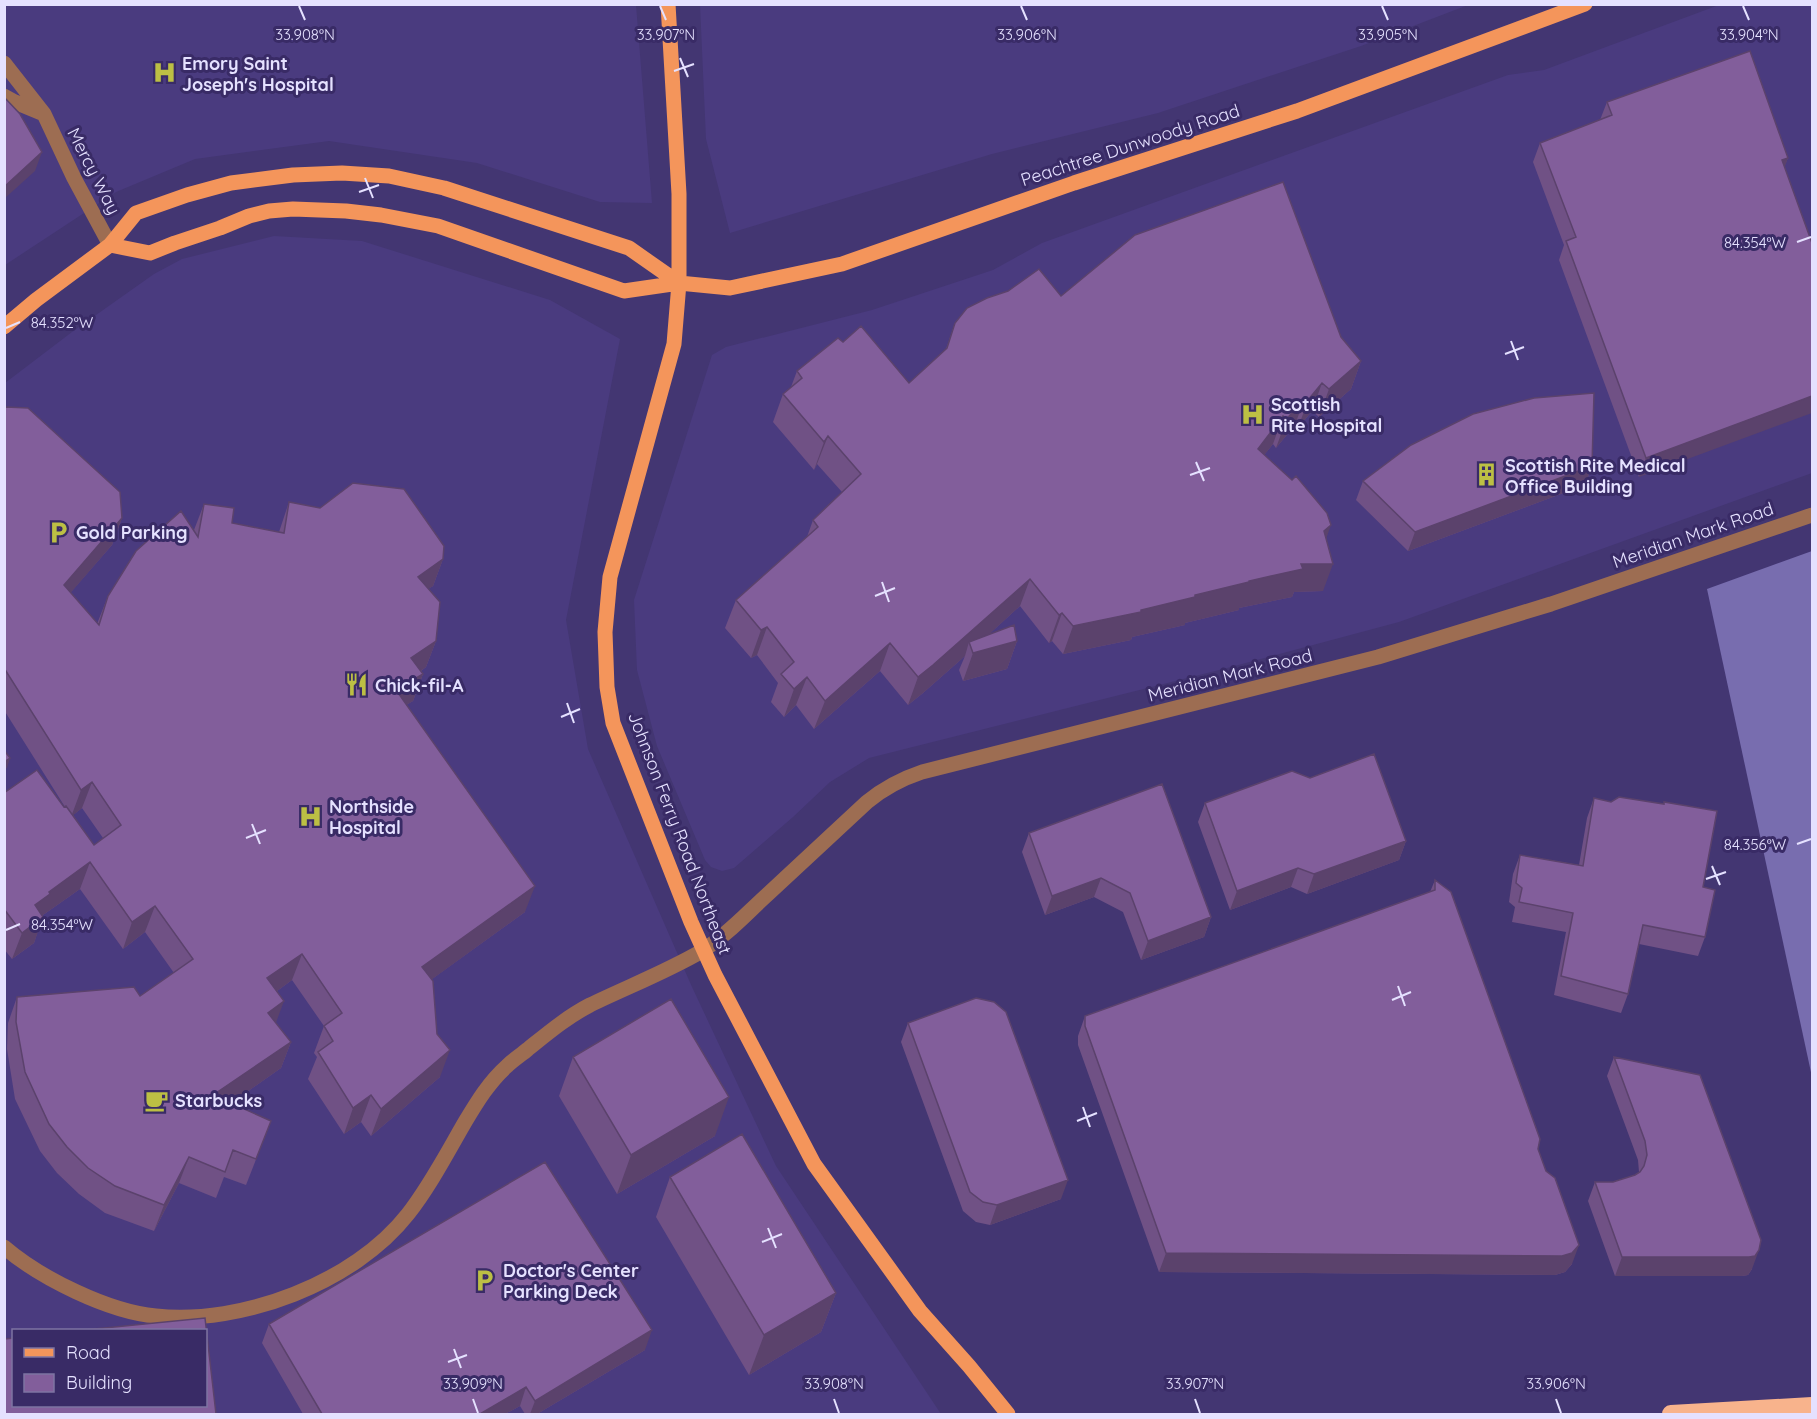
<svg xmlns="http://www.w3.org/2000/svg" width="1817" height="1419" font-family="Quicksand,sans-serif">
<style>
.built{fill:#4a3b7f;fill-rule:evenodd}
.forest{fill:#786daf}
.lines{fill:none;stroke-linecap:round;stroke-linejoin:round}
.minor{stroke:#9d6d52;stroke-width:15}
.major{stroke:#f4955b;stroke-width:15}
.highway{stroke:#f8b38c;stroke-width:18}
.wall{fill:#705185;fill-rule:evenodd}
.shaded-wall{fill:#5b426c}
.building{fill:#825e9b;stroke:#5b426c;stroke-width:1.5}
.ticks{fill:none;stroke:#e5e1ff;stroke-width:2}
.labels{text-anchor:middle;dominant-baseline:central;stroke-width:6;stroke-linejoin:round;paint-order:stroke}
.poi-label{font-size:18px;font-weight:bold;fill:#e5e1ff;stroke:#392b66;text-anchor:start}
.street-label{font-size:18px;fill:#e5e1ff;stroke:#392b66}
.ticks-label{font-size:15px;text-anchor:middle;fill:#e5e1ff;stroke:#392b66;stroke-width:6;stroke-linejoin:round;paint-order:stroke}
</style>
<rect width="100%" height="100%" fill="#433672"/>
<path class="built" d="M 5,5 L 636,5 L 652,203 L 600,202 L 477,163 L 329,141 L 195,159 L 116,192 L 5,265 Z
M 700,5 L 700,4 L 1468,5 L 1361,46 L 1158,113 L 992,154 L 730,233 L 706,139 Z
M 1719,5 L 1812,5 L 1812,473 L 1399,622 L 1227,668 L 869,758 L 830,782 L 793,817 L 734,868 L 722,871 L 711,867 L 705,860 L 657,746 L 637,670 L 634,600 L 712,355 L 726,347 L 872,310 L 993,270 L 1042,243 L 1508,75 L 1544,70 Z
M 274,236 L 362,241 L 550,300 L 620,339 L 566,620 L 588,749 L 692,987 L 776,1166 L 941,1414 L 5,1414 L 5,383 L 72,332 L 154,274 L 182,259 ZM 14,1330 L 206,1330 L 206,1406 L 14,1406 Z"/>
<path class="forest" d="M 1812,551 L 1812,1077 L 1707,589 Z"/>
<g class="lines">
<path class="minor" d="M 4,63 L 44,114 L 74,178 L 110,245
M 4,96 L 15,102 L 44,114
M 4,1247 C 40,1278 109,1312 156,1316 C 242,1325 354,1283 408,1214 C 430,1186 447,1153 465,1122 C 477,1102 489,1082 507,1066 C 513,1060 521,1055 528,1049 C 548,1033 567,1017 590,1005 C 627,987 666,972 702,951 C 726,936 747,913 768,894 C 801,863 834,833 867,802 C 884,788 901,779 922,772 L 1378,657 L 1551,604 L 1812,515"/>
<path class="major" d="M 668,4 L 679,194 L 679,283 L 674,344 L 610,577 L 605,632 L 607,687 L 613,723 L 691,922 L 715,975 L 814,1164 L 920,1311 L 969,1366 L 1008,1414
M 110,245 L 150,253 L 175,243 L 220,228 L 249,216 L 269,211 L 293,209 L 346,211 L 381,215 L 438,226 L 624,291 L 679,283 L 730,288 L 842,264 L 1074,183 L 1297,111 L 1585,4
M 4,327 L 36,300 L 110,245 L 136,213 L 187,195 L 231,183 L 293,175 L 342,173 L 389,176 L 444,188 L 629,248 L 679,283"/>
<path class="highway" d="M 1671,1414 L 1812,1406"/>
</g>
<path class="wall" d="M 1607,102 L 1788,158 L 1784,167 L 1639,477 L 1559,260 L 1564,245 L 1533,162 L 1540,143 L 1600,120 Z
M 1061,296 L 1341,337 L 1361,361 L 1351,389 L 1319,417 L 1312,411 L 1298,428 L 1295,425 L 1276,448 L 1273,444 L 1264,455 L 1326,539 L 1323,591 L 1294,592 L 1292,597 L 1239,608 L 1239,610 L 1185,623 L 1185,625 L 1132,637 L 1131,640 L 1063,654 L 1052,641 L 1049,643 L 1020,606 L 987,636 L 1017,641 L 1007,669 L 963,681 L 959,670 L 965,656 L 923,693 L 908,705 L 880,671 L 814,729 L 796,705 L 784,717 L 771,702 L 778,683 L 757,655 L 751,658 L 725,628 L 736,600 L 807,537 L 813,520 L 842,492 L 817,464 L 814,470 L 773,422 L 783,394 L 791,387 L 797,371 L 843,342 L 909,383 L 946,349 L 955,323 Z
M 4,409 L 122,518 L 112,545 L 70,593 L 97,624 L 108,596 L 194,530 L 204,504 L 232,523 L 279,532 L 289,502 L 443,559 L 433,586 L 428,589 L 436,641 L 426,667 L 421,671 L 423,674 L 413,701 L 406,705 L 525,912 L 432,979 L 440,1077 L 371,1136 L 361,1122 L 344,1134 L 308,1079 L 317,1057 L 314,1053 L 324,1026 L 292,980 L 277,991 L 276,1023 L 291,1042 L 281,1068 L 231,1103 L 271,1121 L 246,1185 L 224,1177 L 216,1198 L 179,1183 L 154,1231 L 105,1213 L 79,1194 L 57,1173 L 40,1151 L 15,1099 L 7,1049 L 8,1023 L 17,997 L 140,996 L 174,973 L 145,932 L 123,949 L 80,889 L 43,915 L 34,943 L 12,959 L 4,949 L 4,793 L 65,807 L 4,710 ZM 82,808 L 103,838 L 94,845 L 73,815 Z
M 1592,466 L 1585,485 L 1408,551 L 1356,500 L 1363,481 Z
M 1594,798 L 1703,887 L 1705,937 L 1698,956 L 1639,944 L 1628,994 L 1621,1013 L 1554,995 L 1566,932 L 1512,922 L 1515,907 L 1509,902 L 1513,874 L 1520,855 L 1579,865 L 1587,818 Z
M 1205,803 L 1406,841 L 1399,860 L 1307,894 L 1291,887 L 1230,910 L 1198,822 Z
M 1029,833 L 1211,917 L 1204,937 L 1141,960 L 1123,912 L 1094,897 L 1045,915 L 1022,852 Z
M 1435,880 L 1546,1171 L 1572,1264 L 1565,1272 L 1555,1275 L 1159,1272 L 1078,1045 L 1078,1036 L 1085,1016 L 1430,892 Z
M 908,1023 L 1061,1199 L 990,1225 L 976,1222 L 963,1211 L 901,1042 Z
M 573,1057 L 715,1136 L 617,1194 L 559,1096 Z
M 1614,1057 L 1752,1269 L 1748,1275 L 1742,1276 L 1615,1276 L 1588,1201 L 1595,1182 L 1613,1182 L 1635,1175 L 1639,1172 L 1638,1160 L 1607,1076 Z
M 670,1177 L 836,1293 L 821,1332 L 749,1375 L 656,1217 Z
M 269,1324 L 645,1350 L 537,1414 L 525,1414 L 520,1406 L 505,1414 L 303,1414 L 262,1343 Z"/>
<path class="shaded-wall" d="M 42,152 L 35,171 L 4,199 L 4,187 Z
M 1788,158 L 1781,177 L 1782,160 Z
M 1361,361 L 1351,389 L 1319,417 L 1329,389 Z
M 1322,383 L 1312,411 L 1298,428 L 1308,400 Z
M 1812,396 L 1812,413 L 1639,477 L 1646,458 Z
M 1305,397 L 1295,425 L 1276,448 L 1286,420 Z
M 1283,416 L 1273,444 L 1247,477 L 1258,449 Z
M 828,436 L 817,464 L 814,470 L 824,442 Z
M 1592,466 L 1585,485 L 1408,551 L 1415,532 Z
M 122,518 L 112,545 L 54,612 L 64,585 Z
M 1331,525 L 1321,553 L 1324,531 Z
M 443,559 L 433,586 L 408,603 L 418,577 Z
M 1301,564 L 1333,564 L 1323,591 L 1294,592 L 1292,597 L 1239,608 L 1239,610 L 1185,623 L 1185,625 L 1132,637 L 1131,640 L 1063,654 L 1073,626 L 1141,610 L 1249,581 Z
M 1030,579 L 1020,606 L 972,650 L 969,642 L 965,656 L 923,693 L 908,705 L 918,677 Z
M 1062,613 L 1052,641 L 1049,643 L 1059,615 Z
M 767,627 L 757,655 L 751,658 L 761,630 Z
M 436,641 L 426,667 L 402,685 L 411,658 Z
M 1017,641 L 1007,669 L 963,681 L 973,653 Z
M 890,643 L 880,671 L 814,729 L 825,701 Z
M 423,674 L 413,701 L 386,717 L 396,690 Z
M 807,677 L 796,705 L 784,717 L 794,689 Z
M 10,758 L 7,768 L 4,769 L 4,762 Z
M 92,782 L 82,808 L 71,817 L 81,790 Z
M 1406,841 L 1399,860 L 1307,894 L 1314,874 Z
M 90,862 L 80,889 L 43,915 L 43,917 L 34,943 L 12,959 L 22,933 L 35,905 L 49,892 Z
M 1298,868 L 1291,887 L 1230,910 L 1237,891 Z
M 1101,878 L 1094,897 L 1045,915 L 1052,896 Z
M 535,886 L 525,912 L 413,993 L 422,967 Z
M 155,906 L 145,932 L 123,949 L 132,922 Z
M 1211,917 L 1204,937 L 1141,960 L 1148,941 Z
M 302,954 L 292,980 L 258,1005 L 267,978 Z
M 284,1001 L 274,1028 L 268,1013 Z
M 291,1042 L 281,1068 L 204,1122 L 213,1095 Z
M 450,1050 L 440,1077 L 371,1136 L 381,1109 Z
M 371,1095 L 361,1122 L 344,1134 L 353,1108 Z
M 729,1097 L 715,1136 L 617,1194 L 631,1155 Z
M 189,1157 L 179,1183 L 154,1231 L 164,1205 Z
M 1068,1180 L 1061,1199 L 990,1225 L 997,1205 Z
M 1579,1245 L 1572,1264 L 1565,1272 L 1555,1275 L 1159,1272 L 1166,1253 Z
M 1759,1250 L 1752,1269 L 1748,1275 L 1742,1276 L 1615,1276 L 1622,1257 Z
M 836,1293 L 821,1332 L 749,1375 L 764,1335 Z
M 652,1330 L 645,1350 L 537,1414 L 530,1414 L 535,1401 Z
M 526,1387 L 520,1406 L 505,1414 L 480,1414 Z"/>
<path class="building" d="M 1750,51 L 1788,158 L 1782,160 L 1812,243 L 1812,396 L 1646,458 L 1566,241 L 1576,237 L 1540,143 L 1612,115 L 1607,102 Z
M 4,97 L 20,114 L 42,152 L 4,187 Z
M 1283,182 L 1341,337 L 1361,361 L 1329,389 L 1322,383 L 1308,400 L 1305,397 L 1286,420 L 1283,416 L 1258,449 L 1292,480 L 1296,476 L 1327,513 L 1331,525 L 1324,531 L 1333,564 L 1301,564 L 1303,569 L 1249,581 L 1249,582 L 1195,595 L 1195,597 L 1141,610 L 1141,612 L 1073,626 L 1062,613 L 1059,615 L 1030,579 L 933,665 L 918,677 L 890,643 L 825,701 L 807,677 L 794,689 L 781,674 L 794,662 L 767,627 L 761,630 L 736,600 L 818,527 L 813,520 L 861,474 L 828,436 L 824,442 L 783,394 L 802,378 L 797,371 L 838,338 L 843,342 L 861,326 L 909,383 L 947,348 L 955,323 L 967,308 L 987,298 L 1008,291 L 1039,269 L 1061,296 L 1135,235 Z
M 1594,393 L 1592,466 L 1415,532 L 1363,481 L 1411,445 L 1473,414 L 1534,398 Z
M 6,407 L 28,408 L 120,492 L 122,518 L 64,585 L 99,625 L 108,596 L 136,551 L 181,511 L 198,537 L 204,504 L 234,508 L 232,523 L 284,533 L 289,502 L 320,508 L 353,483 L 404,489 L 444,546 L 443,559 L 418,577 L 440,602 L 436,641 L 411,658 L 423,674 L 396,690 L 535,886 L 422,967 L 433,981 L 437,1034 L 450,1050 L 381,1109 L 371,1095 L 353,1108 L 318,1052 L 333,1041 L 324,1026 L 342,1013 L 302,954 L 267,978 L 284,1001 L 268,1013 L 291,1042 L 213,1095 L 271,1121 L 256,1159 L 233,1150 L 225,1172 L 189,1157 L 164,1205 L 115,1186 L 88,1168 L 67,1147 L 49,1124 L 25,1072 L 16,1022 L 17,997 L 134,987 L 140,996 L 193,959 L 155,906 L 132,922 L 90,862 L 49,892 L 50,894 L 35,905 L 43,917 L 22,933 L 4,909 L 4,793 L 37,770 L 64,807 L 66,806 L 94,845 L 121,825 L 92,782 L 81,790 L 4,668 L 4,409 Z
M 1014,625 L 1017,641 L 973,653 L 969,642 Z
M 4,750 L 10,758 L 4,762 Z
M 1374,754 L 1406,841 L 1314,874 L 1298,868 L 1237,891 L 1205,803 L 1292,771 L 1310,778 Z
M 1162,784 L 1211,917 L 1148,941 L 1130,893 L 1101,878 L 1052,896 L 1029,833 Z
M 1619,797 L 1664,804 L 1664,802 L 1717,811 L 1703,887 L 1715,890 L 1705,937 L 1643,925 L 1628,994 L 1561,976 L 1573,913 L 1519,902 L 1522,888 L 1516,883 L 1520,855 L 1583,866 L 1594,798 L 1611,802 Z
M 1435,880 L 1451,892 L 1540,1139 L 1538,1149 L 1546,1171 L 1555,1178 L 1579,1245 L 1572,1253 L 1562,1256 L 1166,1253 L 1085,1026 L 1085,1016 L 1435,890 Z
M 976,998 L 994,1002 L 1006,1012 L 1068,1180 L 997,1205 L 983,1202 L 970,1192 L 908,1023 Z
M 671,999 L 729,1097 L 631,1155 L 573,1057 Z
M 1614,1057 L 1700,1075 L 1761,1240 L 1759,1250 L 1755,1256 L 1749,1257 L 1622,1257 L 1595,1182 L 1613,1182 L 1635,1175 L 1640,1172 L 1644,1166 L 1647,1155 L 1645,1141 Z
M 742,1134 L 836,1293 L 764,1335 L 670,1177 Z
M 545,1162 L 652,1330 L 535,1401 L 526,1387 L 480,1414 L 322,1414 L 269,1324 Z
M 205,1318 L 216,1414 L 4,1414 L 4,1339 L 14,1338 L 14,1406 L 206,1406 L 206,1330 L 84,1330 Z"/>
<path class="ticks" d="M 299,6 L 305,20M 660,6 L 666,20M 1021,6 L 1027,20M 1382,6 L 1388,20M 1743,6 L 1749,20M 680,58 L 688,77M 674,71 L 694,64M 365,178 L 373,198M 359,192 L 379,185M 1797,242 L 1811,237M 6,328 L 20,322M 1511,341 L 1518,360M 1505,354 L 1524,347M 1196,462 L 1204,481M 1190,475 L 1210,468M 882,582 L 889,602M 875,596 L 895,588M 567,703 L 574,723M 561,717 L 580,709M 252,824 L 260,844M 246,838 L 266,830M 1797,844 L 1811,839M 1712,866 L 1720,885M 1706,879 L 1726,872M 6,930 L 20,924M 1398,986 L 1405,1006M 1392,1000 L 1411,992M 1083,1107 L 1090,1127M 1077,1121 L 1097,1113M 768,1228 L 776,1248M 762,1242 L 782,1234M 454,1349 L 461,1368M 448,1362 L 467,1355M 473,1399 L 478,1413M 834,1399 L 839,1413M 1195,1399 L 1200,1413M 1556,1399 L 1561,1413"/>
<defs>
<symbol id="hospital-bare" viewBox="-9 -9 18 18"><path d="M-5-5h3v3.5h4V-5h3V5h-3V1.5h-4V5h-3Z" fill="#bcbf44" stroke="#392b66" stroke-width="2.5" paint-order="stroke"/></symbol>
<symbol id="building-bare" viewBox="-9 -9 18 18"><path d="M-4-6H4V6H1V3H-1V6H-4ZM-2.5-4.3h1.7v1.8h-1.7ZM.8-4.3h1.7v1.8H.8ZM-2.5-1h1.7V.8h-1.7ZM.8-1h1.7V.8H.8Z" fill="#bcbf44" stroke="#392b66" stroke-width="2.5" paint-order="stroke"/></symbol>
<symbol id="parking-bare" viewBox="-9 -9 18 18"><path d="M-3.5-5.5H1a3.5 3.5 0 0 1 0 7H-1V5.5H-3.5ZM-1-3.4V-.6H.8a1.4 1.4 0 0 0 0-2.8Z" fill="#bcbf44" stroke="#392b66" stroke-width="2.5" paint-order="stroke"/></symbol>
<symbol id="restaurant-bare" viewBox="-9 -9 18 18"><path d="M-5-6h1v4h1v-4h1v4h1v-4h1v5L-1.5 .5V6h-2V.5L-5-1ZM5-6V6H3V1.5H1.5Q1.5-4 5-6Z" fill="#bcbf44" stroke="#392b66" stroke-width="2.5" paint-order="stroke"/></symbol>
<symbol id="cafe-bare" viewBox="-9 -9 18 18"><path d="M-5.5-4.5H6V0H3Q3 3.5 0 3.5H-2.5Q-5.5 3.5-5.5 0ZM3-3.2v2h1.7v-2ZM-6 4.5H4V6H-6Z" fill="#bcbf44" stroke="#392b66" stroke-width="2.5" paint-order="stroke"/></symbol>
</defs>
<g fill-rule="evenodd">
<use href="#hospital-bare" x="148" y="56" width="33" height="33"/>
<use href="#hospital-bare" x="1236" y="398" width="33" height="33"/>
<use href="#building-bare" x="1470" y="458" width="33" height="33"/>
<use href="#parking-bare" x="42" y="516" width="33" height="33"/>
<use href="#restaurant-bare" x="340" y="668" width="33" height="33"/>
<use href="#hospital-bare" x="294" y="800" width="33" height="33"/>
<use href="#cafe-bare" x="140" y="1084" width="33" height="33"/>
<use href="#parking-bare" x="468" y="1264" width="33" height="33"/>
</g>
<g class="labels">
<g class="poi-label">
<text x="182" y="63">Emory Saint<tspan x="182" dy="21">Joseph's Hospital</tspan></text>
<text x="1271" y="404">Scottish<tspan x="1271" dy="21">Rite Hospital</tspan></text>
<text x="1505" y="465">Scottish Rite Medical<tspan x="1505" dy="21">Office Building</tspan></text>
<text x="76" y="532">Gold Parking</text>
<text x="375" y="685">Chick-fil-A</text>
<text x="329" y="806">Northside<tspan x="329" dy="21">Hospital</tspan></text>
<text x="175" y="1100">Starbucks</text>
<text x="503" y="1270">Doctor's Center<tspan x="503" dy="21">Parking Deck</tspan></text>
</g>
<g class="street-label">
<text transform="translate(1130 145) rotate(-18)">Peachtree Dunwoody Road</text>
<text transform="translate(94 171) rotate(63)">Mercy Way</text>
<text transform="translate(1693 535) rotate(-19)">Meridian Mark Road</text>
<text transform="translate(1230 675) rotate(-14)">Meridian Mark Road</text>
<text transform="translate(680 833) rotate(69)">Johnson Ferry Road Northeast</text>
</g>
</g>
<g class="ticks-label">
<text x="1749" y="40">33.904°N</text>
<text x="305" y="40">33.908°N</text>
<text x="666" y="40">33.907°N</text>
<text x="1027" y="40">33.906°N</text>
<text x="1388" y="40">33.905°N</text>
<text x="1755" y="248">84.354°W</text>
<text x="62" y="328">84.352°W</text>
<text x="1755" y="850">84.356°W</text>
<text x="62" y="930">84.354°W</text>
<text x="473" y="1389">33.909°N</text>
<text x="834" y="1389">33.908°N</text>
<text x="1195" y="1389">33.907°N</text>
<text x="1556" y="1389">33.906°N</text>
</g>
<rect width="1817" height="1419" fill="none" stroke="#e5e1ff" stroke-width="12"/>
<rect x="12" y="1329" width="195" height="78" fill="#392b66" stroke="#7e74a3" stroke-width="1.5"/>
<rect x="24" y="1348" width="30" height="9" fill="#f4955b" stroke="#7e74a3" stroke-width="1.5"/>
<text x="66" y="1359" font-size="18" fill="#e5e1ff">Road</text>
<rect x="24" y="1374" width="30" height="18" fill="#825e9b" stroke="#7e74a3" stroke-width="1.5"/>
<text x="66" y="1389" font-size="18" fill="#e5e1ff">Building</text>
</svg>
